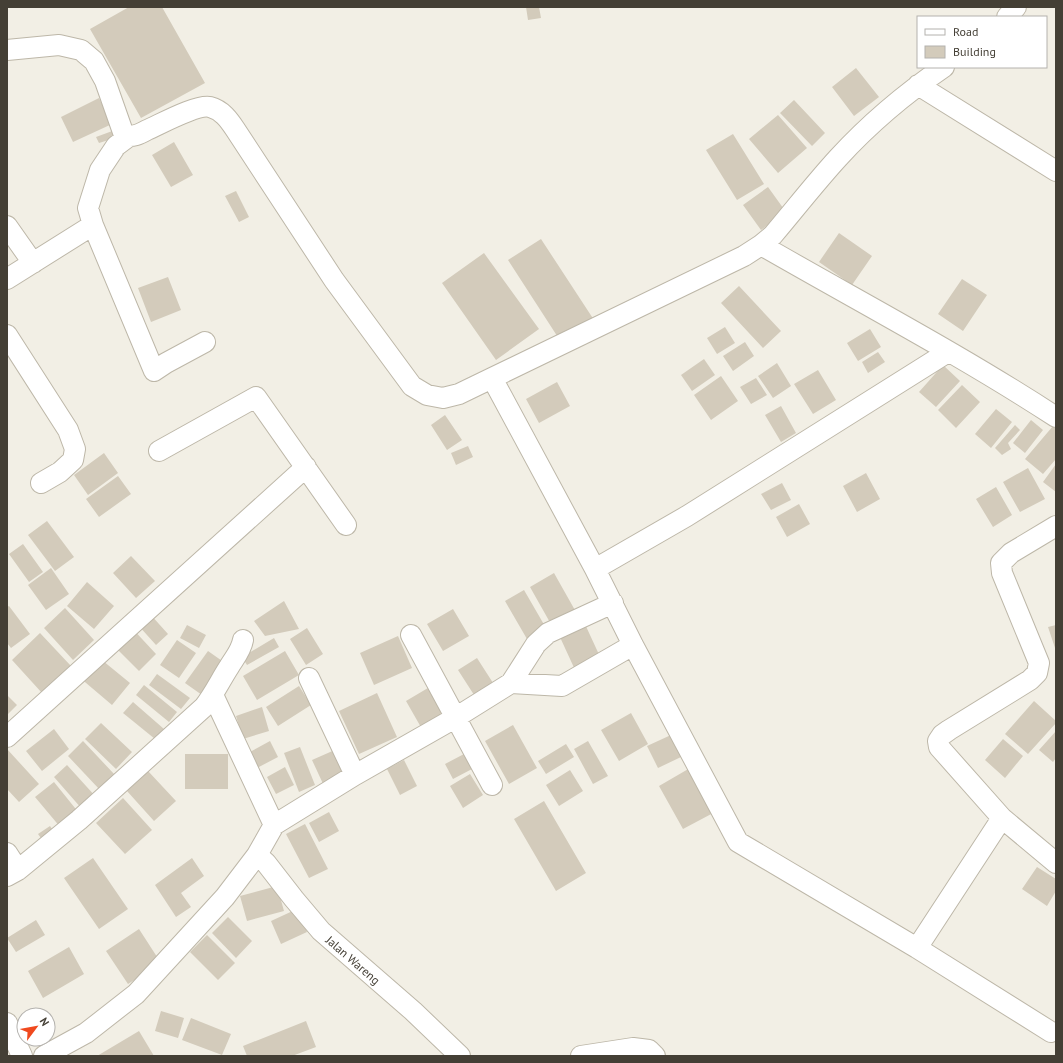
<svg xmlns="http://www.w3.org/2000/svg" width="1063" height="1063" font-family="'PT Sans',sans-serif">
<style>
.building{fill:#d3cbbb}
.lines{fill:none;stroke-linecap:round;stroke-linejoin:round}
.minor-casing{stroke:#bdb7a8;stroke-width:22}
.minor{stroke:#fff;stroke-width:20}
.labels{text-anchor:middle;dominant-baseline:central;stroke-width:3.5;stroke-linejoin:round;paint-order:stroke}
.street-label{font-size:12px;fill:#443f35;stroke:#fff}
</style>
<rect width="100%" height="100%" fill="#f2efe5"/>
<path class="building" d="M 129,7 L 162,7 L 205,83 L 141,118 L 90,29 Z
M 526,7 L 539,7 L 541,18 L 528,20 Z
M 856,68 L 879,97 L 854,116 L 832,87 Z
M 99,98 L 112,124 L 73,142 L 61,117 Z
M 794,100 L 825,133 L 812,146 L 780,113 Z
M 778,115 L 807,148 L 778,173 L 749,139 Z
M 115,130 L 118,137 L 99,143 L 96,137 Z
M 733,134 L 764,184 L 737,200 L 706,150 Z
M 174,142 L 193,175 L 171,187 L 152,155 Z
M 768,187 L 786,212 L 761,230 L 743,205 Z
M 236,191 L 249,217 L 239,222 L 225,196 Z
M 839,233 L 872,256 L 852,285 L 819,262 Z
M 541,239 L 594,320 L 561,342 L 508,260 Z
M 484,253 L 539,329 L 496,360 L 442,283 Z
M 168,277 L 181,310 L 151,322 L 138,288 Z
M 962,279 L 987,295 L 963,331 L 938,314 Z
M 739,286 L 781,331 L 763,348 L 721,303 Z
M 725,327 L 735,343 L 717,354 L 707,338 Z
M 870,329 L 881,347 L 858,361 L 847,343 Z
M 745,342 L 754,356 L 733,371 L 723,356 Z
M 878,352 L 885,362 L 868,373 L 862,362 Z
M 704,359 L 715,375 L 692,391 L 681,375 Z
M 777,363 L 791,386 L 773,398 L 758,376 Z
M 943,365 L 960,381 L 936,407 L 919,392 Z
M 818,370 L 836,400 L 813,414 L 794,384 Z
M 721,376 L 738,401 L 711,420 L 694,395 Z
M 756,378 L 767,395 L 751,404 L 740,387 Z
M 557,382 L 570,406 L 539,423 L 526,399 Z
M 962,385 L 980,402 L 956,428 L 938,410 Z
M 781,406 L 796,433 L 781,442 L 765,415 Z
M 996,409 L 1012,422 L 991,448 L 975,434 Z
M 445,415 L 462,440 L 447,450 L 431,425 Z
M 1031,420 L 1043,430 L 1025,453 L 1013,443 Z
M 1015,425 L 1020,430 L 1008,443 L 1011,449 L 1002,455 L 995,448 Z
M 1053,426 L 1056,429 L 1056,459 L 1043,474 L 1025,459 Z
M 468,446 L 473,457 L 456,465 L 451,453 Z
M 104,453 L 118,473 L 88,495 L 74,475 Z
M 1056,464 L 1056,492 L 1043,482 Z
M 1028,468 L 1045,499 L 1020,512 L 1003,482 Z
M 866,473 L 880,499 L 857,512 L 843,486 Z
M 118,476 L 131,494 L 99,517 L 86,499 Z
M 782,483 L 791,500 L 771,510 L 761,494 Z
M 996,487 L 1012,515 L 993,527 L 976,499 Z
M 799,504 L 810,524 L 787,537 L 776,517 Z
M 47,521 L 74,557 L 55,571 L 28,535 Z
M 23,544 L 43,572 L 29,582 L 9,554 Z
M 131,556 L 155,581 L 136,598 L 113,573 Z
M 51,568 L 69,594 L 46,610 L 28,585 Z
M 554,573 L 576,612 L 552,626 L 530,587 Z
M 87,582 L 114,606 L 94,629 L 67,606 Z
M 524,590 L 546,628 L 527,639 L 505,601 Z
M 284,601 L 299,629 L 265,636 L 254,621 Z
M 9,606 L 30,634 L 11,648 L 7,643 L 7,607 Z
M 65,608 L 94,640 L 73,660 L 44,628 Z
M 453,609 L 469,636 L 443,651 L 427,624 Z
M 150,614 L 168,634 L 156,645 L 138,625 Z
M 584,622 L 602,661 L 576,672 L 559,635 Z
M 187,625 L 206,635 L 199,648 L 180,638 Z
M 1056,625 L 1056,651 L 1048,627 Z
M 130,626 L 156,654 L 139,671 L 112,644 Z
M 307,628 L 323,654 L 306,665 L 290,639 Z
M 40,633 L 71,666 L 42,693 L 12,660 Z
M 398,636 L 412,668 L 374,685 L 360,653 Z
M 274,638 L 279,647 L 247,665 L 242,657 Z
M 177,640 L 196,653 L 179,678 L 160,665 Z
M 208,651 L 225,663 L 202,695 L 185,683 Z
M 285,651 L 299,675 L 257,700 L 243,676 Z
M 97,656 L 130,683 L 112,705 L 79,677 Z
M 477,658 L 495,686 L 476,698 L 458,670 Z
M 157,674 L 190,698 L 181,709 L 149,685 Z
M 144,685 L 177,712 L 169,722 L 136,695 Z
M 433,685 L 449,714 L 422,729 L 406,701 Z
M 299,686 L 311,705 L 278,726 L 266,707 Z
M 377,693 L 397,737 L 359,754 L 339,711 Z
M 7,695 L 17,705 L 7,715 Z
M 1034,701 L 1056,721 L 1056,723 L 1028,754 L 1005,734 Z
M 133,702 L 164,729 L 155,739 L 123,713 Z
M 262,707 L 269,731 L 243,739 L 236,716 Z
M 631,713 L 648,744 L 619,761 L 601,730 Z
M 101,723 L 132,752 L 116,769 L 85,739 Z
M 513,725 L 537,768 L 509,784 L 485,741 Z
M 54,729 L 69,749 L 42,771 L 26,751 Z
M 1056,731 L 1056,758 L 1053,762 L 1039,750 Z
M 671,735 L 681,757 L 658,768 L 647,746 Z
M 1003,739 L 1023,756 L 1005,778 L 985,760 Z
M 83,741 L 115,775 L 100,790 L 68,756 Z
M 270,741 L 278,757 L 257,768 L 248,753 Z
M 588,741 L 608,776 L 593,784 L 574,749 Z
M 566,744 L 574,757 L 546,774 L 538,761 Z
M 300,747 L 315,785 L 299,792 L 284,753 Z
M 7,749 L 39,784 L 19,802 L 7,789 Z
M 337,749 L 350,777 L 325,788 L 312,760 Z
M 185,754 L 228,754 L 228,789 L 185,789 Z
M 464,754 L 472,769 L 453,779 L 445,764 Z
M 404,760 L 417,786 L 400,795 L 387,769 Z
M 67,765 L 96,797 L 82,809 L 54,777 Z
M 285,767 L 294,785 L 276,794 L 267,777 Z
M 690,768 L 715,812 L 683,829 L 659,786 Z
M 570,770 L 583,791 L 559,806 L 546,785 Z
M 148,771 L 176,801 L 154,821 L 127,791 Z
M 470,774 L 483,795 L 463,808 L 450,786 Z
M 54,782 L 79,813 L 61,828 L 35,797 Z
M 123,798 L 152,830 L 125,854 L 96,823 Z
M 544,801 L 586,873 L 556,891 L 514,819 Z
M 329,812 L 339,831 L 319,842 L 309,823 Z
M 305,824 L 328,869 L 309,878 L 286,834 Z
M 50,826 L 57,836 L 46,845 L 38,834 Z
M 93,858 L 128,909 L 99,929 L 64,878 Z
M 192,858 L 204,876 L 181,893 L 191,907 L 176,917 L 155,885 Z
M 1037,867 L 1056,879 L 1056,891 L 1047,906 L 1022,889 Z
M 277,886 L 284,911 L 247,921 L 240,896 Z
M 297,909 L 307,932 L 281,944 L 271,921 Z
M 228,917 L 252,941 L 236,958 L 212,933 Z
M 36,920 L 45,935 L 16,952 L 7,938 Z
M 139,929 L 161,963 L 128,984 L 106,951 Z
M 207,935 L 235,963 L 218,980 L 190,952 Z
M 69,947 L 84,974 L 43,998 L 28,971 Z
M 161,1011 L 184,1018 L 178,1038 L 155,1031 Z
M 191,1018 L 231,1034 L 222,1055 L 182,1040 Z
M 306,1021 L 316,1047 L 292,1056 L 247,1056 L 243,1046 Z
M 139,1031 L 154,1056 L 97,1056 Z"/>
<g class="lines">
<defs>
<path id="minor" d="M 1007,17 L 1016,7
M 7,50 L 59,45 L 81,50 L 94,61 L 105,81 L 124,135 C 132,138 140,134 147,130 C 161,124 197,104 210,107 C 222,110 229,120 235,129 L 334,280 L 412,386 L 427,395 L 443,398 L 459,394 L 492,378 L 744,256 L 761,245 L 773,235 C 795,209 816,182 838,158 C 870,123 906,93 944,67
M 918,85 L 1056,171
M 128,137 L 116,146 L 100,170 L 88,208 L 93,225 L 154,371 L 166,363 L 205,342
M 7,226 L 33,263
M 761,245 C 860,302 961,355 1056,417
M 7,279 L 93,225
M 7,335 L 68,430 L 75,449 L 73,460 L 60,472 L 41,483
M 492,378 L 595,569 L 633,645 L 738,842 L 917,948 L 1051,1032
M 159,451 L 256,397 L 346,525
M 1056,526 L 1011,553 L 1001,563 L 1002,573 L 1039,663 L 1037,673 L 1030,680 L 949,730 L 942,735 L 938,741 L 939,747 L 1002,818 L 1056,863
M 595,569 L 687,516 L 948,352
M 411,635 L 492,785
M 309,678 L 355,775
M 511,683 L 536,644 L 548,633 L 613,603
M 213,695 L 274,825
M 7,737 L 306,467
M 7,853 L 18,870 L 7,876
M 257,855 L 266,863 L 294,899 L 321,931 L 413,1011 L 460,1056
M 18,870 L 79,820 L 204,707 C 214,694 220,681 229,667 C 235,657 241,651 243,640
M 917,948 L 1002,818
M 7,1023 L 22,1056
M 44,1056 L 86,1033 L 136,994 L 225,897 L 257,855 L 274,825 L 355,775 L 455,718 L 511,683 L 562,686 L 633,645
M 581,1056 L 633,1048 L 649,1050 L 655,1056"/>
</defs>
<use href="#minor" class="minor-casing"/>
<use href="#minor" class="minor"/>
</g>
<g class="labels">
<g class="street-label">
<text transform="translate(353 960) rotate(41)">Jalan Wareng</text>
</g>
</g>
<rect width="1063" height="1063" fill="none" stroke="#443f35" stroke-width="16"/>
<rect x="917" y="16" width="130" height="52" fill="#ffffff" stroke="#b4b2ae"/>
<rect x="925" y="29" width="20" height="6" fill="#ffffff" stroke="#b4b2ae"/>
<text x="953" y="36" font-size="12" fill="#443f35">Road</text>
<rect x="925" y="46" width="20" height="12" fill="#d3cbbb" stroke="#b4b2ae"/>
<text x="953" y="56" font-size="12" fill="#443f35">Building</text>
<g transform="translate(36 1027) rotate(58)"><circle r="19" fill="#ffffff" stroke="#b4b2ae"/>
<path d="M0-3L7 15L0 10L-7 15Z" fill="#f0491e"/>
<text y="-6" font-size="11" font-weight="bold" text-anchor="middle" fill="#443f35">N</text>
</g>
</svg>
